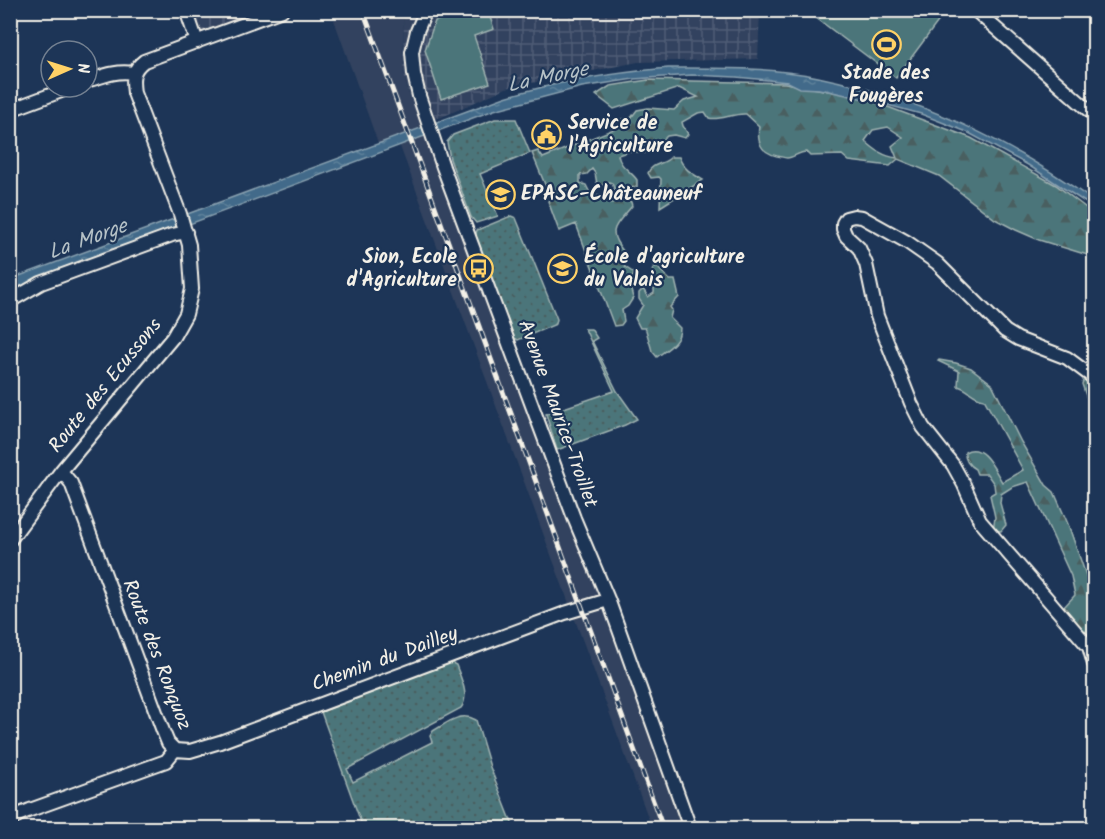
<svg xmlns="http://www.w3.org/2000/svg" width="1105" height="839" font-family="Kalam,sans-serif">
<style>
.built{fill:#32425e}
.industrial{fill:url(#industrial-grid)}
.grass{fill:url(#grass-dots);stroke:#a0b3b1;stroke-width:1.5}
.forest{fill:url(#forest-firs);stroke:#a0b3b1;stroke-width:1.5;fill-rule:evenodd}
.park{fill:#4c757a;stroke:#a0b3b1;stroke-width:1.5}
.water{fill:url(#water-ripples);stroke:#89a1b0;stroke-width:1.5}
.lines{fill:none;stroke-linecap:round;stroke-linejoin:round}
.minor-casing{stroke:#f4f1e8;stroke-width:16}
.minor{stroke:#1d3557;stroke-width:12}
.rail-casing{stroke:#f4f1e8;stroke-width:5}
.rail{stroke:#1d3557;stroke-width:3;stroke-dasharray:9;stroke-linecap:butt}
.labels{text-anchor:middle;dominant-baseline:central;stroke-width:4.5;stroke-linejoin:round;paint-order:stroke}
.poi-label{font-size:20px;font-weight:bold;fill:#f4f1e8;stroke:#1d3557;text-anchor:start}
.street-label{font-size:20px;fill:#f4f1e8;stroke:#1d3557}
.water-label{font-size:21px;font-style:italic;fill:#b6c2c7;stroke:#1d3557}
</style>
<defs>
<pattern id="industrial-grid" width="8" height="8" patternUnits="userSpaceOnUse" patternTransform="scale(1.5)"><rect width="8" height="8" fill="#32425e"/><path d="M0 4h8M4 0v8" fill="none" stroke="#505e75"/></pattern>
<pattern id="grass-dots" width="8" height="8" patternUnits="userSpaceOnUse" patternTransform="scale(1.5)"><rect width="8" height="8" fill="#4c757a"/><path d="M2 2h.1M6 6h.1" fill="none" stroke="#4a5e60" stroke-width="1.8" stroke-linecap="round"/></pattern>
<pattern id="forest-firs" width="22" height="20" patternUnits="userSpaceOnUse" patternTransform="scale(1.5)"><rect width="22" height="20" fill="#4c757a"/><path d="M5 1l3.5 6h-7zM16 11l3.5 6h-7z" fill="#4a5e60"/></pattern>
<pattern id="water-ripples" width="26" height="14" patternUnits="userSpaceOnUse" patternTransform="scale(1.5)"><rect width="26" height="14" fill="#426b8a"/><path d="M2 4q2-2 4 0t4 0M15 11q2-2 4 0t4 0" fill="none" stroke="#5e819a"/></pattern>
</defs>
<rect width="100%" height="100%" fill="#1d3557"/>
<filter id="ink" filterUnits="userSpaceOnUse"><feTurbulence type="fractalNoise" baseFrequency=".0167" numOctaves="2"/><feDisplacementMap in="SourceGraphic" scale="12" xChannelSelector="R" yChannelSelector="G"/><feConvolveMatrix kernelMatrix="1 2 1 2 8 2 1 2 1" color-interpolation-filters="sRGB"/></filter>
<g filter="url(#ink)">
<path class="built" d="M 342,11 L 400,11 L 404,19 L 403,71 L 407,89 L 502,333 L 683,828 L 652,828 L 398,141 L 378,143 L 334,20 L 344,16 Z"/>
<path class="industrial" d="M 191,11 L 264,11 L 201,34 Z
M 400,11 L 760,11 L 758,59 L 638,62 L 506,88 L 442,117 L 420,123 L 407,89 L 403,71 L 404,19 Z"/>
<path class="grass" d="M 495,119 L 516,119 L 530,153 L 480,174 L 498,216 L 476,223 L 471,217 L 450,159 L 447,142 L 453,135 Z
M 511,216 L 516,218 L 557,319 L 556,324 L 518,340 L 511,336 L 475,237 L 477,230 Z
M 585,329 L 591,329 L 597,338 L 592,341 L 617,391 L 637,419 L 625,425 L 557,450 L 546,414 L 614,391 Z
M 448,661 L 456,665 C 461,679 470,695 461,708 L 347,769 L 353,782 L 432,742 L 430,736 L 433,731 C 447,723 460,711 476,720 L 490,767 L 514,828 L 363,828 L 321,712 Z"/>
<path class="forest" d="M 648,80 L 785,83 L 861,97 L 971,138 L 1056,185 L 1094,214 L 1094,257 L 1039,240 L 1016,230 L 995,219 L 939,176 L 898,159 L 890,166 L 849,161 L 842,155 L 810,156 L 806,152 C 799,152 793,158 787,158 C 783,158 780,156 777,156 C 760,152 757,142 759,126 L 746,114 C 733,113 719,121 709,118 L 705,112 L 698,113 L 682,122 L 683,126 L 688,134 L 685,138 L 674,135 L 667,136 L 661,142 L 653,142 L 651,149 L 645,153 L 630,151 L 618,155 C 620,167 631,171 637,180 L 637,187 L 628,188 L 625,192 L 615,191 L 612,183 L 609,182 L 602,185 L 597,184 L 595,173 L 592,169 L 587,174 L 580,175 L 580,183 L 586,185 L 591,195 L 605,197 L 611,203 L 625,199 L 631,202 L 632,206 C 618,224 604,229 624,252 L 622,262 L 625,267 L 634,273 L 630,286 L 633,298 L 628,306 L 622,310 L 624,321 L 621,325 L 614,326 L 576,224 L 559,231 L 548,201 L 551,199 L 532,153 L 538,151 L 543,158 L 614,129 L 617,120 L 631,118 L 637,110 L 648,108 L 674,110 L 684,101 L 698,97 L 679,88 L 614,109 L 596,95 L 610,86 ZM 888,127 L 903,137 L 892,146 L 897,158 C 883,156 875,150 865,141 L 873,130 Z
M 671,157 L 679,157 C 683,169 693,174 703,180 L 660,207 L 661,179 L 659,177 L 651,178 L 648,173 C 653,162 664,165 671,157 Z
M 654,266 C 660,268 664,275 670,280 L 675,280 L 679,297 L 670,307 L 672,310 L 670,318 L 680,328 C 680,343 667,349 657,357 L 652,351 L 646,330 L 645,328 L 640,328 L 635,318 L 643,305 L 639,299 L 639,293 L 643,289 L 648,297 L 654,293 C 655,282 649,276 654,266 Z
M 939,360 L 956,363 L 971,368 L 992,384 L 1021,442 L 1046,485 L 1054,492 L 1068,524 L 1088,581 L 1094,627 L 1094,641 L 1085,634 L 1064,607 L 1075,595 L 1071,576 L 1028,482 L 1012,487 L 1001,494 L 1000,503 L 1006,525 L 1001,531 L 993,530 L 995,517 L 990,495 L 995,492 L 994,484 L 987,474 L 977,474 L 975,469 C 969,466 964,459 965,452 C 983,442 994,469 1002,482 L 1023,470 L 984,399 C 972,397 969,389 958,386 L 959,371 L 938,361 Z
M 1084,378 L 1094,387 L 1094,419 L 1082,384 Z"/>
<path class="park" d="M 467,11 L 488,11 L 494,29 L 474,36 L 490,83 L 441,99 L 425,50 L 435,21 Z
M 807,11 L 946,11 L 896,78 Z"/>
<path class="water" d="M 668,68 C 718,68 769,67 818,77 C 922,99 1008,140 1094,201 L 1094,208 L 1028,165 L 967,132 L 921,114 L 873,101 L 819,89 L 800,88 L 788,82 L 736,77 L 692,75 L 634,79 L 582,87 L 494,110 L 29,284 L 11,289 L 11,279 L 505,97 C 559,81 613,73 668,68 Z"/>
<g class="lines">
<defs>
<path id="minor" d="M 186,10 L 197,42
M 426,10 L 417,31 L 412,52 L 414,74 L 419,96 L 443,167 L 574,518 L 608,599 L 690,828
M 975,10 L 1094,115
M 87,81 C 103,76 117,70 133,73
M 10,110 L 72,87
M 10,301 L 41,283 L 172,235 L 186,232
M 1094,378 L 1067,358 L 1018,339 L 1005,331 L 937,263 L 907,242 L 862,217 L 854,216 L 846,218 L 843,223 L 843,229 L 846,236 L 859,248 L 866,264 L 877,316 L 911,403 L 923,427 L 953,465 L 964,485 L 980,521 L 1089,647 L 1094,664
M 61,471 L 71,483 L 163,731 L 168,743 L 175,750
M 10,540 L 61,471 L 173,337 L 186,314 L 192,289 L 189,245 L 180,214 L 134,93 C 132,78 132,70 144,61 L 282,10
M 175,750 L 190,751 L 220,742 L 565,613 L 608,600
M 10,822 L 18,815 L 30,810 L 166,761 L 175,750"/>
</defs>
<use href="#minor" class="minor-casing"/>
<use href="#minor" class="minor"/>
<defs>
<path id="rail" d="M 363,10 L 663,828"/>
</defs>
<use href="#rail" class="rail-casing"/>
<use href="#rail" class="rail"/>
</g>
</g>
<defs>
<symbol id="stadium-ring" viewBox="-11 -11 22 22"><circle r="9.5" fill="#1d3557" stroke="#ffd166" stroke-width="1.5"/><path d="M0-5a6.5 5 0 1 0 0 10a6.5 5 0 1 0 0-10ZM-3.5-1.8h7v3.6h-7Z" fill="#ffd166"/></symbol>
<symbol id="civic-ring" viewBox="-11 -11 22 22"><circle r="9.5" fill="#1d3557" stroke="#ffd166" stroke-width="1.5"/><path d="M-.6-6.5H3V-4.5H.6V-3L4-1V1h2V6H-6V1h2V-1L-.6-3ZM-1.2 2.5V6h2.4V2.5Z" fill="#ffd166"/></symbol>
<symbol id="school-ring" viewBox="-11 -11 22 22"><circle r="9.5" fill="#1d3557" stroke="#ffd166" stroke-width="1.5"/><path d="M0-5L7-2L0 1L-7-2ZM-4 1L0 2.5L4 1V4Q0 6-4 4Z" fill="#ffd166"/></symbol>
<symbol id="bus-ring" viewBox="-11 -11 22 22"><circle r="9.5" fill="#1d3557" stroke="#ffd166" stroke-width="1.5"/><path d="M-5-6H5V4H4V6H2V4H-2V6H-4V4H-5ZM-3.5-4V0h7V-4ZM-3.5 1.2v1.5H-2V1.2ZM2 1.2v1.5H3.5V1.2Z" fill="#ffd166"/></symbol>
</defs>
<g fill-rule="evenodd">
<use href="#stadium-ring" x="870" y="28" width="33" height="33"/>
<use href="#civic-ring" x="530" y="118" width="33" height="33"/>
<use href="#school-ring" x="484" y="178" width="33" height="33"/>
<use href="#bus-ring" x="462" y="252" width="33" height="33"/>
<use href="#school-ring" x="546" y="252" width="33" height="33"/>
</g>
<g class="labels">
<g class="poi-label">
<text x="886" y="74" text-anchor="middle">Stade des<tspan x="886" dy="23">Fougères</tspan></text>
<text x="568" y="124">Service de<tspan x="568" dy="23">l'Agriculture</tspan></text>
<text x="521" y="195">EPASC-Châteauneuf</text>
<text x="457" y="258" text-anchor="end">Sion, Ecole<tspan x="457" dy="23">d'Agriculture</tspan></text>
<text x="584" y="258">École d'agriculture<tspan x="584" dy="23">du Valais</tspan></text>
</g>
<g class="street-label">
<text transform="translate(106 386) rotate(-51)">Route des Ecussons</text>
<text transform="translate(557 414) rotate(70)">Avenue Maurice-Troillet</text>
<text transform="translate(156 655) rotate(69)">Route des Ronquoz</text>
<text transform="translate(385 660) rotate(-20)">Chemin du Dailley</text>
</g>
<g class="water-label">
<text transform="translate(548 78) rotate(-12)">La Morge</text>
<text transform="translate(88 240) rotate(-20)">La Morge</text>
</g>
</g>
<rect width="1105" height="839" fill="none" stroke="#1d3557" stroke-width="36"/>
<rect x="18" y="18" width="1069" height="803" fill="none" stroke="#f4f1e8" stroke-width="2" filter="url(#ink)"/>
<g transform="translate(69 69) rotate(87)"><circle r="28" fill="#1d3557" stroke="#738091" stroke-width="1.5"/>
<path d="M0-4.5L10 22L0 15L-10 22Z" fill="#ffd166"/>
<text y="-9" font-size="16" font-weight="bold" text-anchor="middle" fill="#f4f1e8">N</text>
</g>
</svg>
